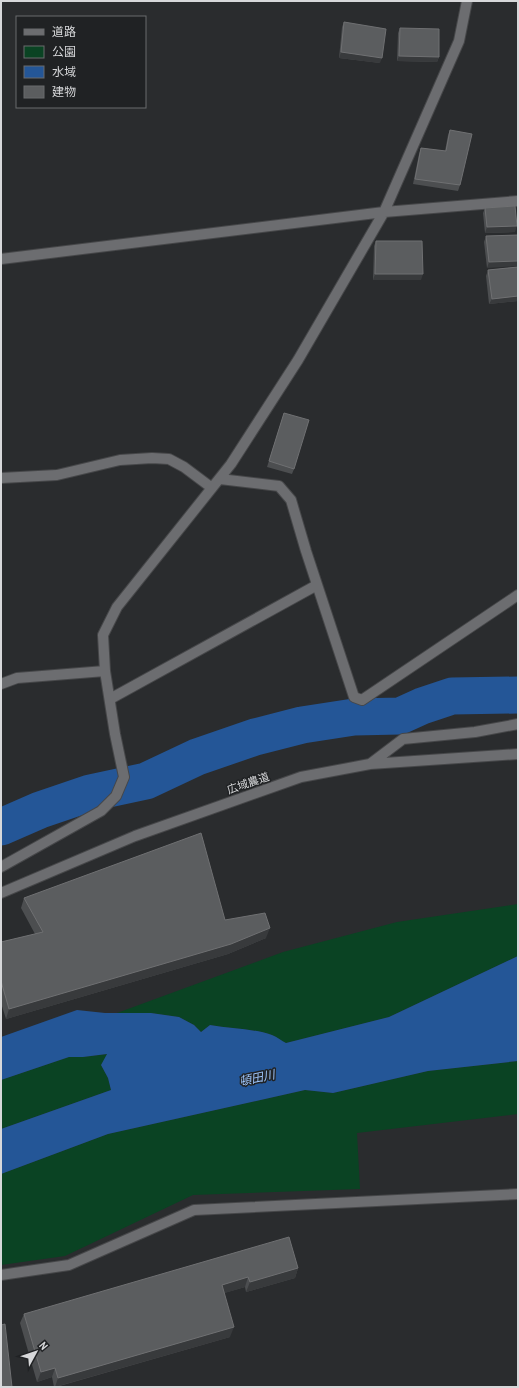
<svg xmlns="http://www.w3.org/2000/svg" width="519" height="1388" font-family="'Archivo Narrow','Noto Sans JP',sans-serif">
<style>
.green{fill:#0a4323}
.water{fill:#245697}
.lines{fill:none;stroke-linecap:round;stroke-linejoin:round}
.river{stroke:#245697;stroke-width:37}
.minor-casing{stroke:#464749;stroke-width:12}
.minor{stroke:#6c6d70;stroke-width:10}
.wall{fill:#4c4e50}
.shaded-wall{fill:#383a3c}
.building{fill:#5b5d5f;stroke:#6f7072}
.labels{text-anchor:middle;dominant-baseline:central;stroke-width:3;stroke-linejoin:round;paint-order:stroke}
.street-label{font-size:11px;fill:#d7d8da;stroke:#202224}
.water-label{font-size:12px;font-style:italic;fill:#9ec6fd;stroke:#202224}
</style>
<rect width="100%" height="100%" fill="#2a2c2e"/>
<path class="green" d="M 518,904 L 518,956 L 389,1017 L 286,1043 C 281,1041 277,1037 272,1035 C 252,1028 231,1029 210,1025 L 201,1032 L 194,1025 L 179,1017 L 151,1013 L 117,1013 L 283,952 L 397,922 Z
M 108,1054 L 101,1065 L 108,1078 L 111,1090 L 1,1129 L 1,1080 L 69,1057 L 83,1057 Z
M 518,1061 L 518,1114 L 357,1133 L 360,1189 L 193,1195 L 65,1256 L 1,1265 L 1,1174 L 108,1134 L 305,1090 L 333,1093 L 428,1071 Z"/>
<path class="water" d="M 518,956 L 518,1061 L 428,1071 L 333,1093 L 305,1090 L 108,1134 L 1,1174 L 1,1129 L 111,1090 L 108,1078 L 101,1065 L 107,1054 L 83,1057 L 69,1057 L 1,1080 L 1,1037 L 77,1010 L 105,1013 L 151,1013 L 179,1017 L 194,1025 L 201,1032 L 210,1025 C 231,1029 252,1028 272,1035 C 277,1037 282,1041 286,1043 L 389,1017 Z"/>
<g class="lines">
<path class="river" d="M 1,827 L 40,810 L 90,793 L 146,781 L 197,757 L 255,737 L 302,725 L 354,717 L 400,716 L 422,706 L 452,696 L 518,695"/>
<defs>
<path id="minor" d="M 1,259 L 384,212 L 518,201
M 1,478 L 57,475 L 120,460 L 152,458 L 169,459 L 184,467 L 212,488
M 220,479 L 279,486 L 291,500 L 306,551 L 354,697 L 362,700 L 518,595
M 1,684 L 17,678 L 105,671
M 110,699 L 317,585
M 370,764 L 403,739 L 475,732 L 518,724
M 1,867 L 101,811 L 116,796 L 124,777 L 115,734 L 105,671 L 103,635 L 117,607 L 231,464 L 298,360 L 384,212 L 459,41 L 467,1
M 1,893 L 135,836 L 301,777 L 370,764 L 518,754
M 1,1275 L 69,1265 L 194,1210 L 518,1194"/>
</defs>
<use href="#minor" class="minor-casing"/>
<use href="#minor" class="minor"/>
</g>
<path class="wall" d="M 344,22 L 380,63 L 339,58 L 342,27 Z
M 400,28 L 439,57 L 437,62 L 397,61 L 398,33 Z
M 450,130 L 460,185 L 458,191 L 413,184 L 419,154 L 421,148 L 445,151 L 448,135 Z
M 485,208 L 515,232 L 485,233 L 483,213 Z
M 518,235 L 487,268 L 484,242 L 486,236 Z
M 376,241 L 421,280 L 373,280 L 374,246 Z
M 518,267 L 518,301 L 489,304 L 486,276 L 488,270 Z
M 284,413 L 294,469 L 292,474 L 267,467 Z
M 24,898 L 225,920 L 266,938 L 228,954 L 6,1019 L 1,1003 L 1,942 L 35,934 L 21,908 Z
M 298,1268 L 295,1278 L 246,1292 L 245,1287 L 224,1293 L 230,1337 L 56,1387 L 54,1387 L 52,1377 L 37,1382 L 20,1323 L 24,1314 Z"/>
<path class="shaded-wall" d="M 341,52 L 382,58 L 380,63 L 339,58 Z
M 399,56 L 439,57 L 437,62 L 397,61 Z
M 517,226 L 515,232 L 485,233 L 487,227 Z
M 518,261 L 518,266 L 487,268 L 489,262 Z
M 375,274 L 423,274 L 421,280 L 373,280 Z
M 518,296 L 518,301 L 489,304 L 492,299 Z
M 270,928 L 266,938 L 228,954 L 6,1019 L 9,1009 Z
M 298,1268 L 295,1278 L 246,1292 L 250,1282 Z
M 248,1277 L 245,1287 L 218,1295 L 222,1285 Z
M 234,1327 L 230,1337 L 55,1387 L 58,1378 Z
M 55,1368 L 52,1377 L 37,1382 L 41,1372 Z"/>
<path class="building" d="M 344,22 L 386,29 L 382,58 L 341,52 Z
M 400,28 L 439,29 L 439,57 L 399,56 Z
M 450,130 L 472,134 L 460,185 L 415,179 L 421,148 L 446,151 Z
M 515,206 L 517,226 L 487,227 L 485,208 Z
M 518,235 L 518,261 L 489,262 L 486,236 Z
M 376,241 L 422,241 L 423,274 L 375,274 Z
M 518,267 L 518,296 L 492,299 L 488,270 Z
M 284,413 L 309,420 L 294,469 L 269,461 Z
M 201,833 L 225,920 L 265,913 L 270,928 L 231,944 L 9,1009 L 1,981 L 1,942 L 43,932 L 24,898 Z
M 289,1237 L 298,1268 L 250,1282 L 248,1277 L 222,1285 L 234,1327 L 58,1378 L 55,1368 L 41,1372 L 24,1314 Z
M 5,1324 L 12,1387 L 1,1387 L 1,1325 Z"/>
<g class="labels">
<g class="street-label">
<text transform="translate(248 783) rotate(-19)">広域農道</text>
</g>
<g class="water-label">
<text transform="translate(257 1078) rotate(-12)">頓田川</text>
</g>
</g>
<rect width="519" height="1388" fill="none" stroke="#d7d8da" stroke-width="4"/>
<rect x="16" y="16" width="130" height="92" fill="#202224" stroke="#696b6d"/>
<rect x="24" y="29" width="20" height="6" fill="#6c6d70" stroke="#696b6d"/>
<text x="52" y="36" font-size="12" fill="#d7d8da">道路</text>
<rect x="24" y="46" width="20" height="12" fill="#0a4323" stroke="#696b6d"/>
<text x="52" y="56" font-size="12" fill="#d7d8da">公園</text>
<rect x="24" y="66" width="20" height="12" fill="#245697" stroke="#696b6d"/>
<text x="52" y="76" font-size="12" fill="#d7d8da">水域</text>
<rect x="24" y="86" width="20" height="12" fill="#5b5d5f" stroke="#696b6d"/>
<text x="52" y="96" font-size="12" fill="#d7d8da">建物</text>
<g transform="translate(36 1352) rotate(50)" stroke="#202224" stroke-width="3" paint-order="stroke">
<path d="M0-3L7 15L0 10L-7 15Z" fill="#d7d8da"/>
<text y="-6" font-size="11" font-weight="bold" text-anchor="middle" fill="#d7d8da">N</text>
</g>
</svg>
